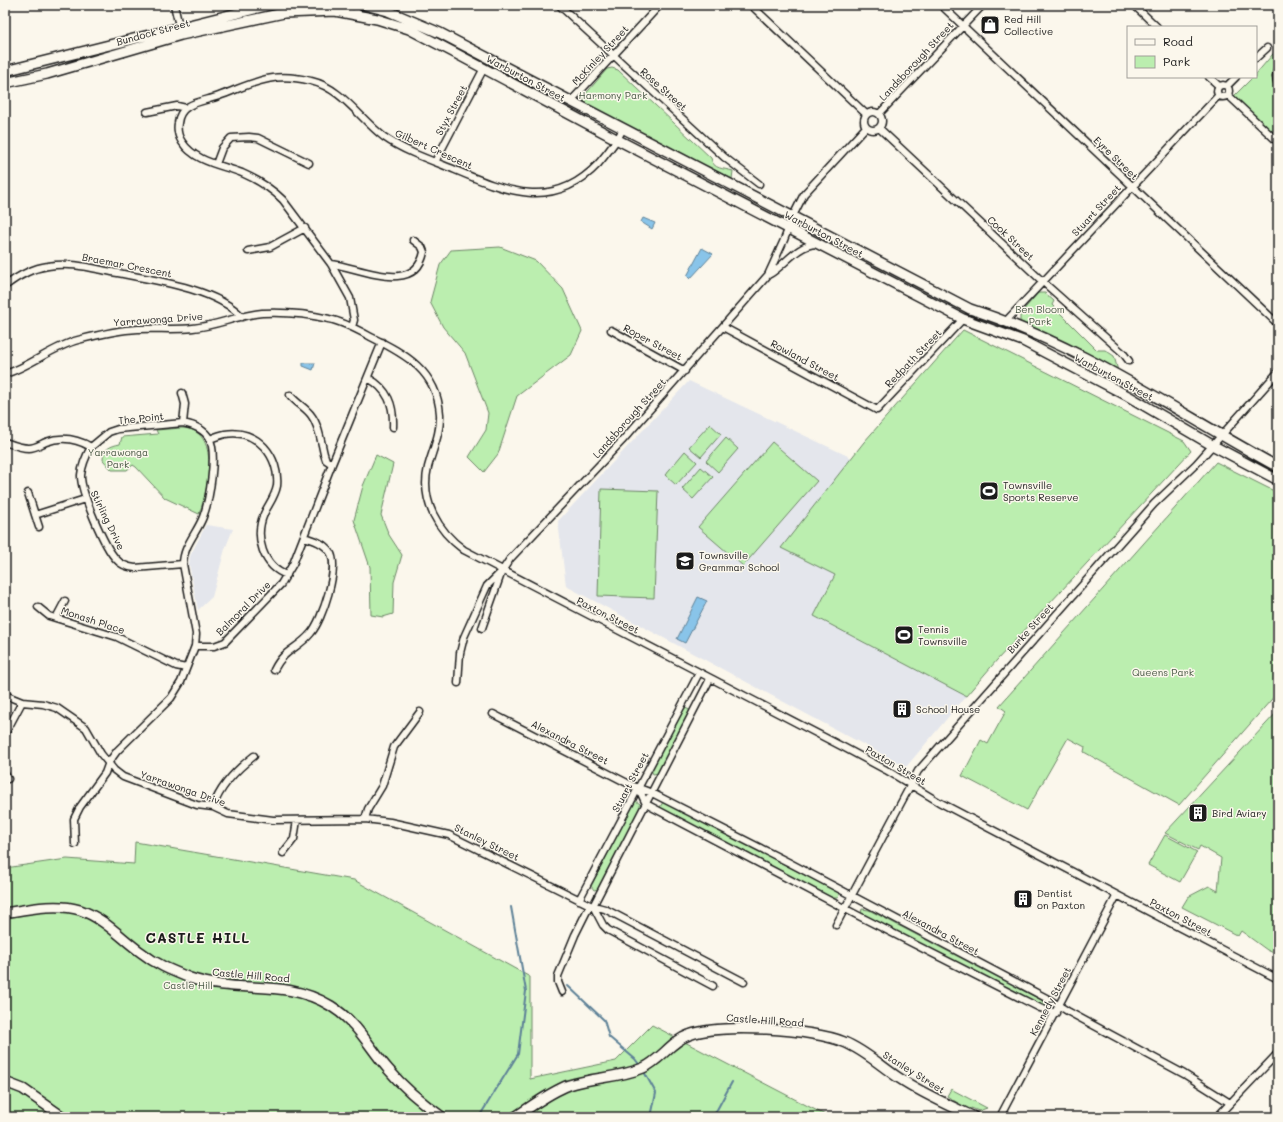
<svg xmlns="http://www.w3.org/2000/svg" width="1283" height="1122" font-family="Mali,sans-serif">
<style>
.built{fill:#e4e6ec}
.green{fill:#bbeeaf;stroke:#6c8566}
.water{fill:#89c4e9;stroke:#5d8197}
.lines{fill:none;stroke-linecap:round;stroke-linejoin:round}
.stream{stroke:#5d8197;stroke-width:2}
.minor-casing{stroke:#1c1c1c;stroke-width:9}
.secondary-casing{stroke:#1c1c1c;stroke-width:12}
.minor{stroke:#fbf7ec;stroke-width:6}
.secondary{stroke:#fbf7ec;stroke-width:9}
.labels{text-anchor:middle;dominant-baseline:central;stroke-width:3;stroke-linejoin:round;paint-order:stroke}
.poi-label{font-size:10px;fill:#1c1c1c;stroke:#fbf7ec;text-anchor:start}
.street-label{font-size:10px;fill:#1c1c1c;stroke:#fbf7ec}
.park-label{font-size:10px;fill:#4c5b48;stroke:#fbf7ec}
.district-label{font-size:14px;font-weight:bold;letter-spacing:1px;fill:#1c1c1c;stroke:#fbf7ec}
</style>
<rect width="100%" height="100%" fill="#fbf7ec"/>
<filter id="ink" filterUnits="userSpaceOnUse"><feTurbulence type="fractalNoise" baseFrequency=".025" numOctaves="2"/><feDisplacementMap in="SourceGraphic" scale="8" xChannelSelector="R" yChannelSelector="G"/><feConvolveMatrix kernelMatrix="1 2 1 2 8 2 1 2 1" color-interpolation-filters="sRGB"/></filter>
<g filter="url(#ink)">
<path class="built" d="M 689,381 L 852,458 L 781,548 L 835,575 L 814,616 L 966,696 L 906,767 L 566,586 L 558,521 Z
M 206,525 L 233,529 L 225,549 L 212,597 L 198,610 L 189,564 L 190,556 Z"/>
<path class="green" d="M 1278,48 L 1278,138 L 1233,97 L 1253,77 L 1256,77 L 1256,74 Z
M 612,68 L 618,70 L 711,158 C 713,170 724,168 733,171 L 732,179 L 586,105 L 583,97 L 607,69 Z
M 500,247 L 536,261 L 563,289 L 582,331 L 571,355 L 517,396 L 498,454 L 484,472 L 469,457 L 486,430 L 488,413 L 465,353 L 443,327 L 430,302 L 440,265 L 451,250 Z
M 1038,293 L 1045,293 L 1054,301 L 1052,305 L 1097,350 L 1105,350 L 1114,356 L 1118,371 L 1020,323 L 1020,314 Z
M 963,330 L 1184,441 L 1191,451 L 997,660 L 966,696 L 814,616 L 835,575 L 781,548 L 864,442 Z
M 710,424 L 721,434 L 701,457 L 689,447 Z
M 182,428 C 222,429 208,491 199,514 L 165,498 L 136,467 L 133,465 L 127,470 L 112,470 L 103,460 C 103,449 110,446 120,444 L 122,437 L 158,434 L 156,430 Z
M 726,438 L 738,449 L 718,472 L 706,461 Z
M 772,442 L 817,481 L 743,566 L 698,527 Z
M 685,451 L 697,462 L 676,485 L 665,475 Z
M 376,455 L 393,464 L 381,515 L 389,535 L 402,555 L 394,582 L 393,614 L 383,617 L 371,615 L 370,567 L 354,520 L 363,486 Z
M 1216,462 L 1278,493 L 1278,692 L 1179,805 L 1084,752 L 1085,747 L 1068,738 L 1027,810 L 962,776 L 981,740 L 988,744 L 989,742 L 1006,711 L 999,706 Z
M 701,467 L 713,477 L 693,499 L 682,489 Z
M 601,489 L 658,491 L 654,598 L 598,596 Z
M 684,707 L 691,711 L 659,773 L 653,774 L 651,770 Z
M 1278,711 L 1278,955 L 1267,950 L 1241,931 L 1238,936 L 1182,907 L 1188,897 L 1209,886 L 1218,891 L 1221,858 L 1200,846 L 1198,850 L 1165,833 Z
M 636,801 L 640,804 L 641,807 L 598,889 L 594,890 L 591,886 L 634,803 Z
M 663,802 L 828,887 L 839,893 L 839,895 L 838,898 L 832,898 L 659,809 Z
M 1165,835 L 1197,852 L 1180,882 L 1148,865 Z
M 135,842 L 354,880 L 530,977 L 530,1079 L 616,1061 L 652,1025 L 829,1117 L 5,1117 L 5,868 L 67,859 L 134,864 Z
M 862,909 L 869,910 L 1043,1001 L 1051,1008 L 1034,1004 L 861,913 Z
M 951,1089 L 985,1107 L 987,1108 L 979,1111 L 971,1108 L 970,1111 L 947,1096 Z"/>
<path class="water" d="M 643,218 L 655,223 L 652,229 L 641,222 Z
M 702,248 L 713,254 L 690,279 L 687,276 Z
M 303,363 L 315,363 L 313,370 L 303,366 Z
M 698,597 L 707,601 L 685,643 L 677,639 Z"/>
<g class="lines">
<path class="stream" d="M 568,986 L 604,1020 L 609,1037 L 635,1059 L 641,1067
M 643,1070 L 656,1093 L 651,1117
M 479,1117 L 518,1054 L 526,991 L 511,907
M 713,1117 L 732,1082"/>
<defs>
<path id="minor" d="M 174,5 L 179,26
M 559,5 L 724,157 L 759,184
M 751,5 L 866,114
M 941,5 L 1278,324
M 1134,5 L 1157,27
M 349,13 L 350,5
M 356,14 L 357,5
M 1256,58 L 1267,48
M 1278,64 L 1276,77 L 1278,86
M 1209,77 L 1219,86
M1217 91a6 6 0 1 1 12 0a6 6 0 1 1-12 0Z
M 1227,86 L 1236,77
M 1228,95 L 1278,142
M 571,101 L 660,5
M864 121a9 9 0 1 1 18 0a9 9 0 1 1-18 0Z
M 147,112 L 177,106 L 186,108
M 879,114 L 983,5
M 879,128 L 1042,281 L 1123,353 L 1129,361
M 435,162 L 484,68
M 216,164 L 222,148 L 231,138 L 249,137 L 258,138 L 309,163
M 248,251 L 270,247 L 305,228
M 331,264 C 357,266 415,297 424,252 L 422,247 L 413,240
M 770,274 C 785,265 797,245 816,244
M 5,286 C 18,276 32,268 48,266 C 70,262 91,268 112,272 C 148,279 217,288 242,317
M 1006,321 L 1218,96
M 352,327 L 354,320 L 350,298 L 331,264 L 283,200 C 271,188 258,180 242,173 C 222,165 195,162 182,142 C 178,136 177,129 178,123 C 180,102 203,102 219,96 C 254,83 271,71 311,81 C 342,88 360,119 384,137 C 404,151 430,160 453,169 C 505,191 553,212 598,164 C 608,152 616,143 623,129
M 723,327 L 877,410 L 963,319
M 611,330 L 685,371
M 5,374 C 31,366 52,347 78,340 C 97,335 118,330 138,329 C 156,328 175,330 193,328 C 216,326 239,315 262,313 C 284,312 308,314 329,319 C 344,322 358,330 371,337 C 405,354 437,371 440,414 C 441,432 433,449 428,467 C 420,501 438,531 464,550 L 845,748 L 886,770 L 939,802 L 1278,979
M 368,378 C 388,389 394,405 393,427
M 182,393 L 185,404 L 183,423
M 290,395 C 296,403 305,407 311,415 C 319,425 321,442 324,454 L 326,460 L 332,464
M 210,439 C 215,437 220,435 225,434 C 257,428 280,457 277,486 C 275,497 268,505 264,514 C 254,537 263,567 287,575
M 5,442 C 13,445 20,448 29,448 C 35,448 41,444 46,442 C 62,436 77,439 91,447 L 109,432 L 118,429 L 183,423 C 193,425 204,429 209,438 C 218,452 209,502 203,517 C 197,533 183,546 183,564 L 196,634 L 195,646 L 181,682 L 171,698 L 117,751 L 109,762 L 105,773 L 80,807 L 74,819 L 75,844
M 91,447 C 86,456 82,465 81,475 C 80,491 105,548 116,559 C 121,565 127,567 135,568 L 183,564
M 28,493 L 39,527
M 35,515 L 85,499
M 38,607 L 49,616 L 117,637 L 176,666 L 186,668
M 56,618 L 65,601
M 482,628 L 502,571 L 510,559 L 622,441 L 768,275 L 784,240 L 793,216 L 804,194 L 866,127
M 195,646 L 214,646 L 225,642 L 281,584 L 293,564 L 332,464 L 382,342
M 274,670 C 285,648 297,650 311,633 C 322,621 340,567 330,552 C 324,543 314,540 304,537
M 710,679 L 593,906 L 603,925 L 608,930 L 713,986
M 458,683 L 460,653 L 464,637 L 487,586 L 501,572
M 5,695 L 22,702 L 43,704 L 57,708 L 86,728 L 101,754 L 114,770 L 123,777 L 197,805 L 213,807 L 228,814 L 273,820 L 365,819 L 390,822 L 449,835 L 590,905 L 605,909 L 744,982
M 493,714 L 631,785 L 652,793 L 788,862 L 1050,1000 L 1069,1012 L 1184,1074 L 1230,1103
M 5,734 L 22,702
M 5,774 L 8,779
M 639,789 L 646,804 L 857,915 L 1040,1008 L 1056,1013
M 213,807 C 220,787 237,769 254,756
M 365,819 L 368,809 L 382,786 L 394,747 L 420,712
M 283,853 L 294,839 L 297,820
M 579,900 L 699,673
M 836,925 L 918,771 L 1154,504 L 1196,464 L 1278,372
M 562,992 L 558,982 L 558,976 L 575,935 L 590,905
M 1004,1117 L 1002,1113 L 1117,895
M 1217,1117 L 1278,1053"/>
<path id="secondary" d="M 365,5 L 388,11 L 440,33 L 970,309 C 1082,345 1175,411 1278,467
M 5,71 L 270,5
M 5,83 L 47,74 L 181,35 L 284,13 L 335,11 L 377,19 L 409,29 L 453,52 L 618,140 L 963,319 L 1023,341 L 1128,396 L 1212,445 L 1278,480
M 5,913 C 29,909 56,903 80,910 C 104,918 122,939 142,953 C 157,965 173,971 190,978 C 240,995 283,977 331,1006 C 357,1022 369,1047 388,1069 C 403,1087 422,1103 442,1117
M 5,1082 L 23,1089 L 63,1117
M 515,1117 C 532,1106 550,1092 569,1085 C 593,1077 619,1078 643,1068 C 660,1061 671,1041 689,1035 C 719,1023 814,1029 844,1042 C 864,1050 881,1066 899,1078 C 923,1094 949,1105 974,1117"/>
</defs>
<use href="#minor" class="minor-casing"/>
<use href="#secondary" class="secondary-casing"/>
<use href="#minor" class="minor"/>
<use href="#secondary" class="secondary"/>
</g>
</g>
<defs>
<symbol id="shop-square" viewBox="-11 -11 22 22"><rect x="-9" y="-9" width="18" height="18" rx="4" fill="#1c1c1c" stroke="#fbf7ec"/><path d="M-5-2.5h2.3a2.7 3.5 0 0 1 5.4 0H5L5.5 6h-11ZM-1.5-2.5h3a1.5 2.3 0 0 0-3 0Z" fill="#fff"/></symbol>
<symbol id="stadium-square" viewBox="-11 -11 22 22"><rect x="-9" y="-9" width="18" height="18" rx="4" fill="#1c1c1c" stroke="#fbf7ec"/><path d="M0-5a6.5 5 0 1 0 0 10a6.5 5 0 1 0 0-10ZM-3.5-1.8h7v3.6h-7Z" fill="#fff"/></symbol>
<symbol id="school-square" viewBox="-11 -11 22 22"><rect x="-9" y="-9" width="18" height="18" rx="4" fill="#1c1c1c" stroke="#fbf7ec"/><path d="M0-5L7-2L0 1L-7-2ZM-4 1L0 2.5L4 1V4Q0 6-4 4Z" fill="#fff"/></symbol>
<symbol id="building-square" viewBox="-11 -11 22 22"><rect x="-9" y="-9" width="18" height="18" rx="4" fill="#1c1c1c" stroke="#fbf7ec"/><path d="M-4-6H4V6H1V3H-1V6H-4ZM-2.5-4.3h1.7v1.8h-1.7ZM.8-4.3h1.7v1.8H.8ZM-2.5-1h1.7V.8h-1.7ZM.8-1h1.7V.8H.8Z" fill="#fff"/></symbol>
</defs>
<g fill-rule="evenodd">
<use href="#shop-square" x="979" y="14" width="22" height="22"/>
<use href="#stadium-square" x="978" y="480" width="22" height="22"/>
<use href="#school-square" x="674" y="550" width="22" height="22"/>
<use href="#stadium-square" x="893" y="624" width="22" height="22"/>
<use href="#building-square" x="891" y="698" width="22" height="22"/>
<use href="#building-square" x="1187" y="802" width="22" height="22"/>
<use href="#building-square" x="1012" y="888" width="22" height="22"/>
</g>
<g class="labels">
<g class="poi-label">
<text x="1004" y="19">Red Hill<tspan x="1004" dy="12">Collective</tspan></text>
<text x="1003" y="485">Townsville<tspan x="1003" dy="12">Sports Reserve</tspan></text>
<text x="699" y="555">Townsville<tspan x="699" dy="12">Grammar School</tspan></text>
<text x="918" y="629">Tennis<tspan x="918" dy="12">Townsville</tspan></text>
<text x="916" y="709">School House</text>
<text x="1212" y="813">Bird Aviary</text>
<text x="1037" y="893">Dentist<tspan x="1037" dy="12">on Paxton</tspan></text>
</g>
<g class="street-label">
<text transform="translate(153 32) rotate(-15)">Bundock Street</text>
<text transform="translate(600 55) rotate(-47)">McKinley Street</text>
<text transform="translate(916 61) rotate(-47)">Landsborough Street</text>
<text transform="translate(526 78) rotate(28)">Warburton Street</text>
<text transform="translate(664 89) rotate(42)">Rose Street</text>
<text transform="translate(451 110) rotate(-62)">Styx Street</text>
<text transform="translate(434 149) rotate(24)">Gilbert Crescent</text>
<text transform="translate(1116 158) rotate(44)">Eyre Street</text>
<text transform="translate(1096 210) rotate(-47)">Stuart Street</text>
<text transform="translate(824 234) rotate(28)">Warburton Street</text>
<text transform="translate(1011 238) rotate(43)">Cook Street</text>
<text transform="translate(127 265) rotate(11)">Braemar Crescent</text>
<text transform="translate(158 319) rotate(-4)">Yarrawonga Drive</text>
<text transform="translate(653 342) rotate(28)">Roper Street</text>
<text transform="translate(913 358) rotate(-46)">Redpath Street</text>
<text transform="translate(805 360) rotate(28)">Rowland Street</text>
<text transform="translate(1114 377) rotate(28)">Warburton Street</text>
<text transform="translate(141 418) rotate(-6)">The Point</text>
<text transform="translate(629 418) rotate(-48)">Landsborough Street</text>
<text transform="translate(108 520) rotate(64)">Stirling Drive</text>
<text transform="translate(243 608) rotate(-45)">Balmoral Drive</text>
<text transform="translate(608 615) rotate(27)">Paxton Street</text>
<text transform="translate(93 620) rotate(18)">Monash Place</text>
<text transform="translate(1030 628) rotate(-48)">Burke Street</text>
<text transform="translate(570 742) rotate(27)">Alexandra Street</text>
<text transform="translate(896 765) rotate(30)">Paxton Street</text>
<text transform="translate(630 782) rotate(-62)">Stuart Street</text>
<text transform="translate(183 788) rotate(19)">Yarrawonga Drive</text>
<text transform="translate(487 842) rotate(26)">Stanley Street</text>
<text transform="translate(1181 917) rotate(28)">Paxton Street</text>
<text transform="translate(941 932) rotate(28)">Alexandra Street</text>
<text transform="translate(251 975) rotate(5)">Castle Hill Road</text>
<text transform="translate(1050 1001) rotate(-62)">Kennedy Street</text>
<text transform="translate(765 1020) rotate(4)">Castle Hill Road</text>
<text transform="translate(914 1072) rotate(32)">Stanley Street</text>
</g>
<g class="park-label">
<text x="613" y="95">Harmony Park</text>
<text x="1040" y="309">Ben Bloom<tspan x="1040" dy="12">Park</tspan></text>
<text x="118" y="452">Yarrawonga<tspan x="118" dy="12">Park</tspan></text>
<text x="1163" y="672">Queens Park</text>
<text x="188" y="985">Castle Hill</text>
</g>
<g class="district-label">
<text x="198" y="937">CASTLE HILL</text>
</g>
</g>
<rect width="1283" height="1122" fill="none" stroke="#fbf7ec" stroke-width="20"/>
<rect x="10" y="10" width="1263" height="1102" fill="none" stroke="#1c1c1c" stroke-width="1.5" filter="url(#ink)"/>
<rect x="1127" y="26" width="130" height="52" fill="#fbf7ec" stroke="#a29f99"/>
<rect x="1135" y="39" width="20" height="6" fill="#fbf7ec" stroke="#a29f99"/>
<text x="1163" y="46" font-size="12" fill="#1c1c1c">Road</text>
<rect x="1135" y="56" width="20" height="12" fill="#bbeeaf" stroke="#a29f99"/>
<text x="1163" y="66" font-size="12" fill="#1c1c1c">Park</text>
</svg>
